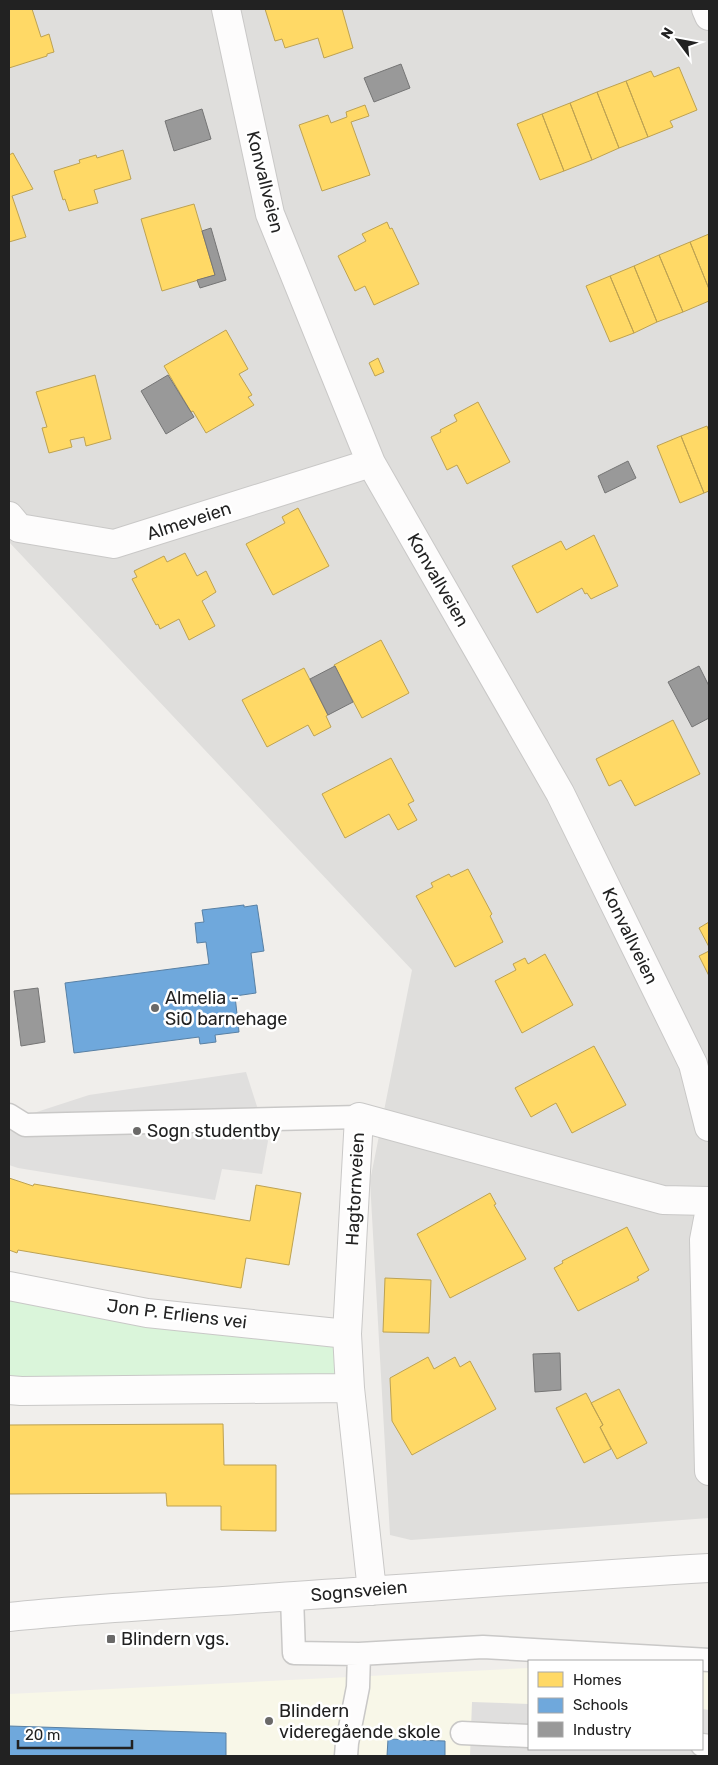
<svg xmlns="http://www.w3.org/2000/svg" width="718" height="1765" font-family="Rubik,sans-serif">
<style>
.residential{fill:#dfdedc}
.education{fill:#f8f7e8}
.park{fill:#daf5da}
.parking{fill:#e0dfde}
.homes{fill:#ffd966;stroke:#bda252}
.schools{fill:#6fa8dc;stroke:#5880a4}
.industry{fill:#999;stroke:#757575}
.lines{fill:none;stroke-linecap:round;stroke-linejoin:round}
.service-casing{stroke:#c9c8c7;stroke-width:25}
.minor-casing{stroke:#c9c8c7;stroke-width:30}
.service{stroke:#fdfcfc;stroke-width:22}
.minor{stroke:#fdfcfc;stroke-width:28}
.poi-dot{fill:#6a6968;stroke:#fff;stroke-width:2}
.labels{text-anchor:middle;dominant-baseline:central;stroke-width:5;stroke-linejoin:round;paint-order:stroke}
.street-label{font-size:18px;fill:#222;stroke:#fff}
.poi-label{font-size:18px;fill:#222;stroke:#fff;text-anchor:start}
</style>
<rect width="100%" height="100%" fill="#f0eeeb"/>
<path class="residential" d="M 9,9 L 709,9 L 709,1518 L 411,1540 L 390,1535 L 370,1181 L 412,970 L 9,542 Z"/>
<path class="education" d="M 709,1660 L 709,1756 L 9,1756 L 9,1694 L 529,1668 L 529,1749 L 702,1749 L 702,1661 Z"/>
<path class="park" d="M 9,1286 L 347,1334 L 350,1388 L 9,1390 Z"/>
<path class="parking" d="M 246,1072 L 268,1141 L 262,1174 L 222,1169 L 215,1200 L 18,1168 L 9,1165 L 9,1121 L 89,1095 Z
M 472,1702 L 529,1704 L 529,1749 L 702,1749 L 702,1709 L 709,1710 L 709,1756 L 470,1756 Z"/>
<path class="homes" d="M 9,9 L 32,9 L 41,37 L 49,34 L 54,52 L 47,54 L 47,56 L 9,68 Z
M 265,9 L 342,9 L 353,48 L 324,58 L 318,38 L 285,48 L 282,39 L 275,41 Z
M 679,67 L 697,110 L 670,121 L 673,127 L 648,137 L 626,81 L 651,71 L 654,77 Z
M 626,81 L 648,137 L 619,148 L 597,92 Z
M 597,92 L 619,148 L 592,160 L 570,103 Z
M 570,103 L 592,160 L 564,171 L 542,114 Z
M 365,105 L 369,116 L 351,122 L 370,175 L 322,191 L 299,125 L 328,115 L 331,123 L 347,117 L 346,112 Z
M 542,114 L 564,171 L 540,180 L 517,124 Z
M 123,150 L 131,179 L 94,190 L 98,203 L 69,211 L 65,199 L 63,200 L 54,171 L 80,163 L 79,160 L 96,155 L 97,158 Z
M 13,153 L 33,189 L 12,196 L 26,237 L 9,242 L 9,155 Z
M 194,204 L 215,275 L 162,291 L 141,219 Z
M 387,222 L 390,229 L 392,228 L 419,284 L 374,305 L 365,286 L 355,291 L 338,256 L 366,241 L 362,234 Z
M 709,234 L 709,289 L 690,242 Z
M 690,242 L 709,289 L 709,301 L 683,312 L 659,255 Z
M 659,255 L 683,312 L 657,322 L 634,266 Z
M 634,266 L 657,322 L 634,333 L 610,276 Z
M 610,276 L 634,333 L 610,342 L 586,286 Z
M 226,330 L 248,369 L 239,374 L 252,395 L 248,397 L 254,405 L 206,433 L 193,411 L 191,412 L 164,366 Z
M 378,358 L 384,372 L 375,376 L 369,363 Z
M 95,375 L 111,439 L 86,446 L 84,437 L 70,440 L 72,447 L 49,453 L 42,428 L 47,427 L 36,392 Z
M 478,402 L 510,462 L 467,484 L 457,465 L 447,470 L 431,437 L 441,432 L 440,430 L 457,421 L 454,415 Z
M 707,426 L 709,432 L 709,491 L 704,493 L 681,436 Z
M 681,436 L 704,493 L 680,503 L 657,446 Z
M 298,508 L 329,566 L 273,595 L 246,544 L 285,523 L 282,517 Z
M 594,535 L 618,586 L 591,599 L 587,593 L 585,594 L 582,588 L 537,613 L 512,566 L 561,541 L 566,550 Z
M 185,553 L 197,576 L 206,571 L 216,592 L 202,601 L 215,626 L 189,640 L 179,619 L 160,629 L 158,624 L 156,625 L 132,579 L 137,577 L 134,571 L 164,556 L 167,562 Z
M 381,640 L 409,693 L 362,718 L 334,665 Z
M 304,668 L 328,715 L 326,716 L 331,727 L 314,736 L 308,725 L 267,747 L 242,700 Z
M 673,720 L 700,774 L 635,806 L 621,780 L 609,786 L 596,759 Z
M 391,758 L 414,801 L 408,804 L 417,820 L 398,830 L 389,814 L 345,838 L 322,794 Z
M 468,869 L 492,914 L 490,916 L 503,942 L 455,967 L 416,896 L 433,887 L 431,883 L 449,874 L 451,877 Z
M 709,922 L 709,947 L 699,928 Z
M 709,951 L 709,976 L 699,956 Z
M 545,954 L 573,1005 L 522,1033 L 495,981 L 516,970 L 513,964 L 525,958 L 528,964 Z
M 594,1046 L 626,1105 L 572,1133 L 556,1103 L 531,1117 L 515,1088 Z
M 9,1178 L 33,1186 L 34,1184 L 250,1221 L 256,1185 L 301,1193 L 289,1265 L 246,1258 L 241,1288 L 18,1250 L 17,1253 L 9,1250 Z
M 490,1193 L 496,1204 L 494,1205 L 526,1259 L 450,1298 L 417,1234 Z
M 627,1227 L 649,1270 L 637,1277 L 639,1280 L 578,1311 L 554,1268 L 563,1263 L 562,1261 Z
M 385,1278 L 431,1280 L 429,1333 L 383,1332 Z
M 428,1357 L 434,1369 L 455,1357 L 460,1367 L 470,1361 L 496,1409 L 412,1455 L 392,1421 L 390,1378 Z
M 619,1389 L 647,1443 L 617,1459 L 600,1427 L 603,1425 L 591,1403 Z
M 586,1393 L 603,1425 L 600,1427 L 611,1449 L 584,1463 L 556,1408 Z
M 223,1424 L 224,1465 L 276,1465 L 276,1531 L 221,1530 L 221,1506 L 167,1506 L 166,1493 L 9,1494 L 9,1425 Z"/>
<path class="schools" d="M 244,905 L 244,907 L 257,905 L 264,951 L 251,953 L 256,993 L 235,996 L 239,1032 L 215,1035 L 216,1042 L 200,1044 L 199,1037 L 74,1053 L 65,983 L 209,964 L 206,942 L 197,943 L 195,923 L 204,922 L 202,910 Z
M 9,1726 L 226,1733 L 226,1756 L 9,1756 Z
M 388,1739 L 445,1741 L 445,1756 L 387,1756 Z"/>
<path class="industry" d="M 401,64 L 410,88 L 374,102 L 364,78 Z
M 202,109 L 211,139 L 174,151 L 165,121 Z
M 211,228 L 226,280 L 200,288 L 197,280 L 215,275 L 202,231 Z
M 168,375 L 194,417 L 166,434 L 141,391 Z
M 628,461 L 636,478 L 605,493 L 598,476 Z
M 335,666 L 353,702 L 328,715 L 310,679 Z
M 699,666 L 709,686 L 709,718 L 692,727 L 668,682 Z
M 38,988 L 45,1042 L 21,1046 L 14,991 Z
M 560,1353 L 561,1390 L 535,1392 L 533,1354 Z"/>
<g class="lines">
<defs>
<path id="service" d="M 9,1115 L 25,1125 L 359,1117
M 292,1597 L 294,1653 L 359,1654 L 483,1647 L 709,1660
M 462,1733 L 529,1736
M 702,1745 L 709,1746
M 346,1756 L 347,1743 L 358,1687 L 359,1654"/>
<path id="minor" d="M 226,9 L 270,214 L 371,463 L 560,793 L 693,1064 L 709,1127
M 706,9 L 709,16
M 9,516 L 19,528 L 114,544 L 371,463
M 709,1214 L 704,1240 L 709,1471
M 9,1286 L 147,1313 L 347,1334
M 9,1390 L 21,1391 L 350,1388
M 372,1591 L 350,1388 L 347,1334 L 359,1117 L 663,1200 L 709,1201
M 9,1617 C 104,1607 199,1603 295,1596 C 433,1587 571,1576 709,1568"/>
</defs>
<use href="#service" class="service-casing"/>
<use href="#minor" class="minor-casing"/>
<use href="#service" class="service"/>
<use href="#minor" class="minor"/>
</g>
<g class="poi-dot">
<circle cx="155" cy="1008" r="5"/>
<circle cx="137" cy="1131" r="5"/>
<rect x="106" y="1634" width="10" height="10" rx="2.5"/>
<circle cx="269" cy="1721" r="5"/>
</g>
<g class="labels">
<g class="street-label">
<text transform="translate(265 182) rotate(76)">Konvallveien</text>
<text transform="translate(189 521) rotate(-18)">Almeveien</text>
<text transform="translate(438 580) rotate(60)">Konvallveien</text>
<text transform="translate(630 936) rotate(64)">Konvallveien</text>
<text transform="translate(355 1189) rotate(-87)">Hagtornveien</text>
<text transform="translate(177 1314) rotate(7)">Jon P. Erliens vei</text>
<text transform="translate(359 1591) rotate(-5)">Sognsveien</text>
</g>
<g class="poi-label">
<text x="165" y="998">Almelia -<tspan x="165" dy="21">SiO barnehage</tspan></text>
<text x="147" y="1131">Sogn studentby</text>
<text x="121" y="1639">Blindern vgs.</text>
<text x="279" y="1711">Blindern<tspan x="279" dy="21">videregående skole</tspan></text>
</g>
</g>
<rect width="718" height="1765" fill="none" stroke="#222222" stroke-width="20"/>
<rect x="528" y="1660" width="175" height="90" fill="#ffffff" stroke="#a7a7a7"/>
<rect x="538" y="1672" width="25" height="15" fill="#ffd966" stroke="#a7a7a7"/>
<text x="573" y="1685" font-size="15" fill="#222222">Homes</text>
<rect x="538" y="1698" width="25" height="15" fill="#6fa8dc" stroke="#a7a7a7"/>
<text x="573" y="1710" font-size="15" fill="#222222">Schools</text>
<rect x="538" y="1722" width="25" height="15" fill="#999999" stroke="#a7a7a7"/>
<text x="573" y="1735" font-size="15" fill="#222222">Industry</text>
<g transform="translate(678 40) rotate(302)" stroke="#ffffff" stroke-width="4" paint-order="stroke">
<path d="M0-4L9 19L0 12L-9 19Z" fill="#222222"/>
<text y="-8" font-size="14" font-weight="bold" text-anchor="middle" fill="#222222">N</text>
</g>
<path d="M18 1740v8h114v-8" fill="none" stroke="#222222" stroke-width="2.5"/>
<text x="25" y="1740" font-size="15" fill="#222222" stroke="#ffffff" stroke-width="4" paint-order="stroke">20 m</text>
</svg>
